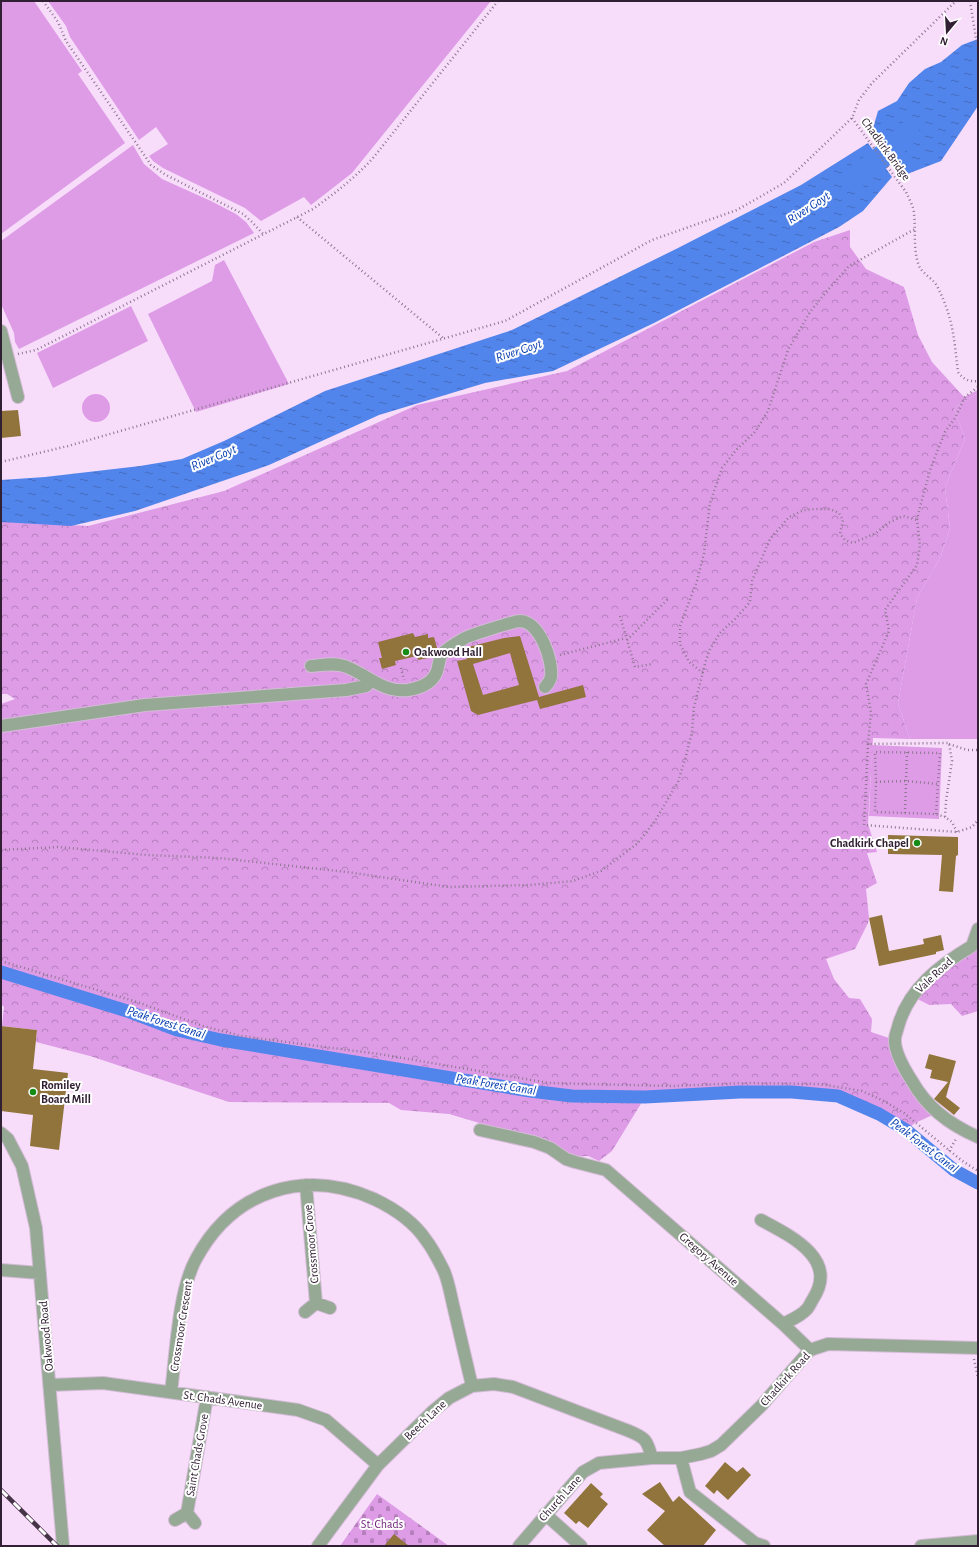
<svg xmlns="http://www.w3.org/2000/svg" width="979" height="1547" font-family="'Alegreya Sans',sans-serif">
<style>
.green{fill:#de9ce7}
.forest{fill:url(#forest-crowns)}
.cemetery{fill:url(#cemetery-stones)}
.water{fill:url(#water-ripples)}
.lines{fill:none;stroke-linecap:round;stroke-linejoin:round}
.canal{stroke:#5285eb;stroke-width:13}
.river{stroke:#5285eb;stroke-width:23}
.building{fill:#90743c;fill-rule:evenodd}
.minor-casing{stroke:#d3bbd6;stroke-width:14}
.path{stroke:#8d7890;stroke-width:2.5;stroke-dasharray:1 3;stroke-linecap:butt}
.minor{stroke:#96a994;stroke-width:12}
.rail-casing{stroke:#453347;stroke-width:4.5}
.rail{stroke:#fff;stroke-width:3;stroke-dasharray:9;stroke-linecap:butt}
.poi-dot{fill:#158c15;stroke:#fff;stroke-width:1.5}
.labels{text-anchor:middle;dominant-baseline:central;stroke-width:4;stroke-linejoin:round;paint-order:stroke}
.street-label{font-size:12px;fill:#312033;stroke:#fff}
.poi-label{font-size:12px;font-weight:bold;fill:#312033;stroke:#fff;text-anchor:start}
.park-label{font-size:12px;fill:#6c1e76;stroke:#fff}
.water-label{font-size:13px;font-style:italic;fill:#043bb0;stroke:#fff}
</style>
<defs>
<pattern id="forest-crowns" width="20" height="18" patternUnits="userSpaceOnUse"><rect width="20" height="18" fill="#de9ce7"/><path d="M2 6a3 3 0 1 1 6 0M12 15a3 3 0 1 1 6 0" fill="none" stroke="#b57fbc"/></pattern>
<pattern id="cemetery-stones" width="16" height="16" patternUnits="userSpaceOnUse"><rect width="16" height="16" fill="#de9ce7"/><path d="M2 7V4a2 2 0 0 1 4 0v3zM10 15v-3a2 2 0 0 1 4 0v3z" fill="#b57fbc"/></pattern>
<pattern id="water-ripples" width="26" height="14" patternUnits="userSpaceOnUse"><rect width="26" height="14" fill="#5285eb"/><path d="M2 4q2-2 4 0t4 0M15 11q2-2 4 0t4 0" fill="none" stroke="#456cbf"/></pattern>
</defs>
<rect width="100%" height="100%" fill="#f7ddfa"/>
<path class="green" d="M 1,1 L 34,1 L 82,71 L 78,74 L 125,143 L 1,234 Z
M 48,1 L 491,1 L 352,173 L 311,205 L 304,197 L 261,221 L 245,208 L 163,168 L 153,161 L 149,156 L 168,144 L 156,127 L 139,140 L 70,37 L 66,26 Z
M 133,145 L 144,164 L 162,179 L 211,201 L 236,214 L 246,222 L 254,233 L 19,349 L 15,342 L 14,333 L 1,304 L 1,241 Z
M 224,260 L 289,384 L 196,412 L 148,314 L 212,281 L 215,265 Z
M 131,306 L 148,341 L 53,388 L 37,353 Z
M 978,393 L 978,739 L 910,739 L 898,703 L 908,648 L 917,598 L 941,556 L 950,528 L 945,487 L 965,439 L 954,408 Z
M82 408a14 14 0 1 1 28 0a14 14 0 1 1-28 0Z
M 872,745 L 942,748 L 939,819 L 869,816 Z"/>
<path class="forest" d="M 850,230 L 850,247 L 866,269 L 904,287 L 918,335 L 932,362 L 964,397 L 978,390 L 978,393 L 954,408 L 965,439 L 945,487 L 950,528 L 941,556 L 917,598 L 908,648 L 898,703 L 910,739 L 873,738 L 868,824 L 877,852 L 867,853 L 877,883 L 866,889 L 869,918 L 868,923 L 855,949 L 826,959 L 834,979 L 849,998 L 860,999 L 872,1019 L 871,1032 L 895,1040 L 937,1113 L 915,1123 L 906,1130 C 885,1117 862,1103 838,1096 C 818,1091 794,1092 774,1092 C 731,1092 688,1095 645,1097 L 612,1151 L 599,1161 L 588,1156 L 568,1157 L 558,1146 L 449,1114 L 401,1110 L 389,1103 L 229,1102 L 90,1056 L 36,1042 L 37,1030 L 2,1026 L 4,1007 L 1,1004 L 1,704 L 15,699 L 7,694 L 1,694 L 1,521 L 88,526 L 224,491 L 417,405 L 567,371 L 814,242 Z
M 978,931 L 978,1011 L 962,1016 L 951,1004 L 929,1005 L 912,996 Z"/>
<path class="cemetery" d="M 377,1494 L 449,1546 L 340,1546 Z"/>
<path class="water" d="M 978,39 L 978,106 L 941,161 L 902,176 L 871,135 L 878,111 L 897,101 L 909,83 L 925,69 L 941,62 L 962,45 Z
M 868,143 L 892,177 L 863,211 L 839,227 L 654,323 L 553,371 L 485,383 L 379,415 L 269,465 L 135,511 L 71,526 L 1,522 L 1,480 L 45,477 L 140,466 L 182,459 L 224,441 L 325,391 L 512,330 L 678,248 L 801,185 Z"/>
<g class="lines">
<path class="canal" d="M 1,972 L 127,1011 L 177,1030 L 221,1040 L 530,1091 L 572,1096 L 645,1097 L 740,1092 L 792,1092 L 838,1096 L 879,1114 L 906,1130 L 954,1170 L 978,1183"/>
<path class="river" d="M 854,178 L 874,164 L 908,133"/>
</g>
<path class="building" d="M 18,410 L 21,436 L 1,438 L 1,411 Z
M 413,633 L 415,637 L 428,634 L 428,638 L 434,637 L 437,648 L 432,650 L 433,654 L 428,655 L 428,658 L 418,660 L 417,656 L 395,661 L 396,665 L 382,669 L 379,658 L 382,658 L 378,642 Z
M 520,636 L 539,697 L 583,685 L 586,697 L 540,709 L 537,700 L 478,715 L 471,711 L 457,661 L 467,659 L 464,648 L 504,638 ZM 510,653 L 519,685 L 483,695 L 473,664 Z
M 888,835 L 958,837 L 958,855 L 956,856 L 953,892 L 939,891 L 942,855 L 888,854 Z
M 882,915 L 889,951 L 924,944 L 923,939 L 941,935 L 944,950 L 936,952 L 936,954 L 879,966 L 869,918 Z
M 1,1026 L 37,1030 L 33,1069 L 68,1073 L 59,1150 L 30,1146 L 33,1115 L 1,1111 Z
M 929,1054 L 956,1061 L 946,1097 L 960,1108 L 954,1115 L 934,1099 L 948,1082 L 930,1078 L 932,1070 L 925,1068 Z
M 725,1462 L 737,1472 L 743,1467 L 751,1475 L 728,1500 L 717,1490 L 714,1494 L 705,1486 Z
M 660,1482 L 673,1502 L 679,1496 L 716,1530 L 703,1546 L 665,1546 L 647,1530 L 665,1511 L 642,1494 Z
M 591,1483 L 603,1494 L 600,1497 L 608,1504 L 588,1528 L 579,1521 L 576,1524 L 564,1513 Z
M 394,1534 L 409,1546 L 384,1546 Z"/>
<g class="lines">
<defs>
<path id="minor" d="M 1,331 L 18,397
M 311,666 C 322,665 336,662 347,667 C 367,675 383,693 408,690 C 420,688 433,683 437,671 C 439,665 439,658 442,654 C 447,648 458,642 465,638 C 471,635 514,621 520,621 C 540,622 553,660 551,677 C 550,681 548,684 545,687
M 1,726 L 145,705 L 346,690 L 366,686 L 371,681
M 978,929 L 972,946 C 940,965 908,989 898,1027 C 897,1031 895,1035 895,1039 C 894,1052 905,1070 912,1081 C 927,1108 950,1125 978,1137
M 480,1130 L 534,1142 L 550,1148 L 566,1159 L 575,1162 L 606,1170 L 783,1324 L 810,1350
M 1,1133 L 8,1139 L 22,1166 L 36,1228 L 63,1546
M 306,1185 L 316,1303
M 761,1220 C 791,1236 839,1259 813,1299 C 811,1302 809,1307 807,1309 C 801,1316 791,1320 783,1324
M 1,1270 L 40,1273
M 305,1312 L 316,1303 L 330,1308
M 50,1385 L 103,1383 L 298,1410 L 326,1420 L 378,1465
M 171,1392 C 176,1354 178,1292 196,1259 C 233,1190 304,1168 374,1199 C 393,1208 414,1222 426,1240 C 433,1249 439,1261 444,1271 C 449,1283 451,1297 454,1309 C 460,1335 466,1360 472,1386
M 681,1458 L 690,1492 L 755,1543 L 764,1546
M 187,1513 L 195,1523
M 545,1514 L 581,1546
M 175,1520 L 187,1513 L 207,1397
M 318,1546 L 378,1465 L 432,1412 L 449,1398 L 472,1386 L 494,1384 L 513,1387 L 629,1431 C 646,1438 647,1440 652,1458
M 519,1546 L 583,1472 L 599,1463 L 652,1458 L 681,1458 L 701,1454 L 711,1451 L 721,1445 L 762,1405 L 810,1350 L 828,1344 L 978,1348
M 921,1546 L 978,1541"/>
</defs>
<use href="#minor" class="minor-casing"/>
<path class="path" d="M 43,1 L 58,22 L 66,41 L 151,165 L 166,175 L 243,214 L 252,222 L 263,234
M 970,1 L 978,51
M 852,118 L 906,192 C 909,199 914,207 914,214 C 916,231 913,247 918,263 C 921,274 932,277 937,286 C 953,317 954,338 958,372 C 963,379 969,382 978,381
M 297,217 L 443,338
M 18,354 L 36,350 L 313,209 C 335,193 355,178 373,158 L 498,1
M 1,462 L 68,446 L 505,321 L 652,240 L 737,210 L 784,183 L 852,118 L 859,100 L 872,83 L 956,1
M 620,616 L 635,667 L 652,664
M 627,640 L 669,598
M 560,655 L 626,638
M 401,668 L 404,680
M 703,673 L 689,662 L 680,644 L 680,626 L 697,581 L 704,553 L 710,503 L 722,468 L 736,450 L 755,432 L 768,411 L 788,350 L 810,312 L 826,292 L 849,266 L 915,229
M 868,744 L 864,825 L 957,832 L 972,827 L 978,820
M 949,744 L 967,750 L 978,750
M 876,782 L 905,781 L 939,784
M 905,813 L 907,752
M 936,814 L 940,753 L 875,752 L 876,782 L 875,812 L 936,814 L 945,817
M 957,832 L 952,822 L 945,817 L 946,801 L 952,761 L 949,743 L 868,744 L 871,712 L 866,684 L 889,631 L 885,610 L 917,565 L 920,545 L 917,520 L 920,507 L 931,467 L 945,432 L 955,418 L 965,397 L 978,387
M 1,850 L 58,847 L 147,855 L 219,858 L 347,872 L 449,887 L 530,885 L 573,881 L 601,871 L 638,843 L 655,821 L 678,782 L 686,756 L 692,732 L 694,707 L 706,660 L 710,649 L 720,633 L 736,618 L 750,602 L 752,581 L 770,539 L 789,517 L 804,510 L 817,509 L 830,509 L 839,513 L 843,520 L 840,534 L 845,540 L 853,543 L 876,533 L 888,523 L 903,516 L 917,520
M 1,961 L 137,1002 L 203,1026 L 241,1036 L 379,1054 L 549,1083 L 672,1086 L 746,1083 L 820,1084 L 862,1091 L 884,1101 L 904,1113 L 961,1160 L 978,1171
M 949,1151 L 956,1139
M 974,1359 L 978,1378"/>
<use href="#minor" class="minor"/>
<defs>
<path id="rail" d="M 1,1490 L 57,1546"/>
</defs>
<use href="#rail" class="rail-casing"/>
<use href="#rail" class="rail"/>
</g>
<g class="poi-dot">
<circle cx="406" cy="652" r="4"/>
<circle cx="917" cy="843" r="4"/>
<circle cx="33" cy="1092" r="4"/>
</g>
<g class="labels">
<g class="street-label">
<text transform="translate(886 149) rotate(54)">Chadkirk Bridge</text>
<text transform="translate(934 975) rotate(-43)">Vale Road</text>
<text transform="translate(311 1244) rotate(-95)">Crossmoor Grove</text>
<text transform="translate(709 1259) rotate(41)">Gregory Avenue</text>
<text transform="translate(181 1326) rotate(-81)">Crossmoor Crescent</text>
<text transform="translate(46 1336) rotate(-95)">Oakwood Road</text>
<text transform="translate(785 1379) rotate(-48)">Chadkirk Road</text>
<text transform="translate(223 1400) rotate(8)">St. Chads Avenue</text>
<text transform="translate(425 1420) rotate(-43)">Beech Lane</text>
<text transform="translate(197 1455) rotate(-80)">Saint Chads Grove</text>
<text transform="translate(560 1498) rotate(-48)">Church Lane</text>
</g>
<g class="poi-label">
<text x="414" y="652">Oakwood Hall</text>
<text x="909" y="843" text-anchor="end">Chadkirk Chapel</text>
<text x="41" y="1085">Romiley<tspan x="41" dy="14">Board Mill</tspan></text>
</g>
<g class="park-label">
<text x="382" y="1524">St. Chads</text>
</g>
<g class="water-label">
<text transform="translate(809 208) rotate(-33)">River Goyt</text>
<text transform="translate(519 351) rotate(-18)">River Goyt</text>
<text transform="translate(214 458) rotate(-23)">River Goyt</text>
<text transform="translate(166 1023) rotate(18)">Peak Forest Canal</text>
<text transform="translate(496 1085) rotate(9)">Peak Forest Canal</text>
<text transform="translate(924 1146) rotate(37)">Peak Forest Canal</text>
</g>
</g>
<rect width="979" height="1547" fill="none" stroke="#312033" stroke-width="4"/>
<g transform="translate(947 32) rotate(198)" stroke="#ffffff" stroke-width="3" paint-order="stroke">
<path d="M0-3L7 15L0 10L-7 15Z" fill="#312033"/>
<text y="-6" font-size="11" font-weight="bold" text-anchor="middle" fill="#312033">N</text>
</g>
</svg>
